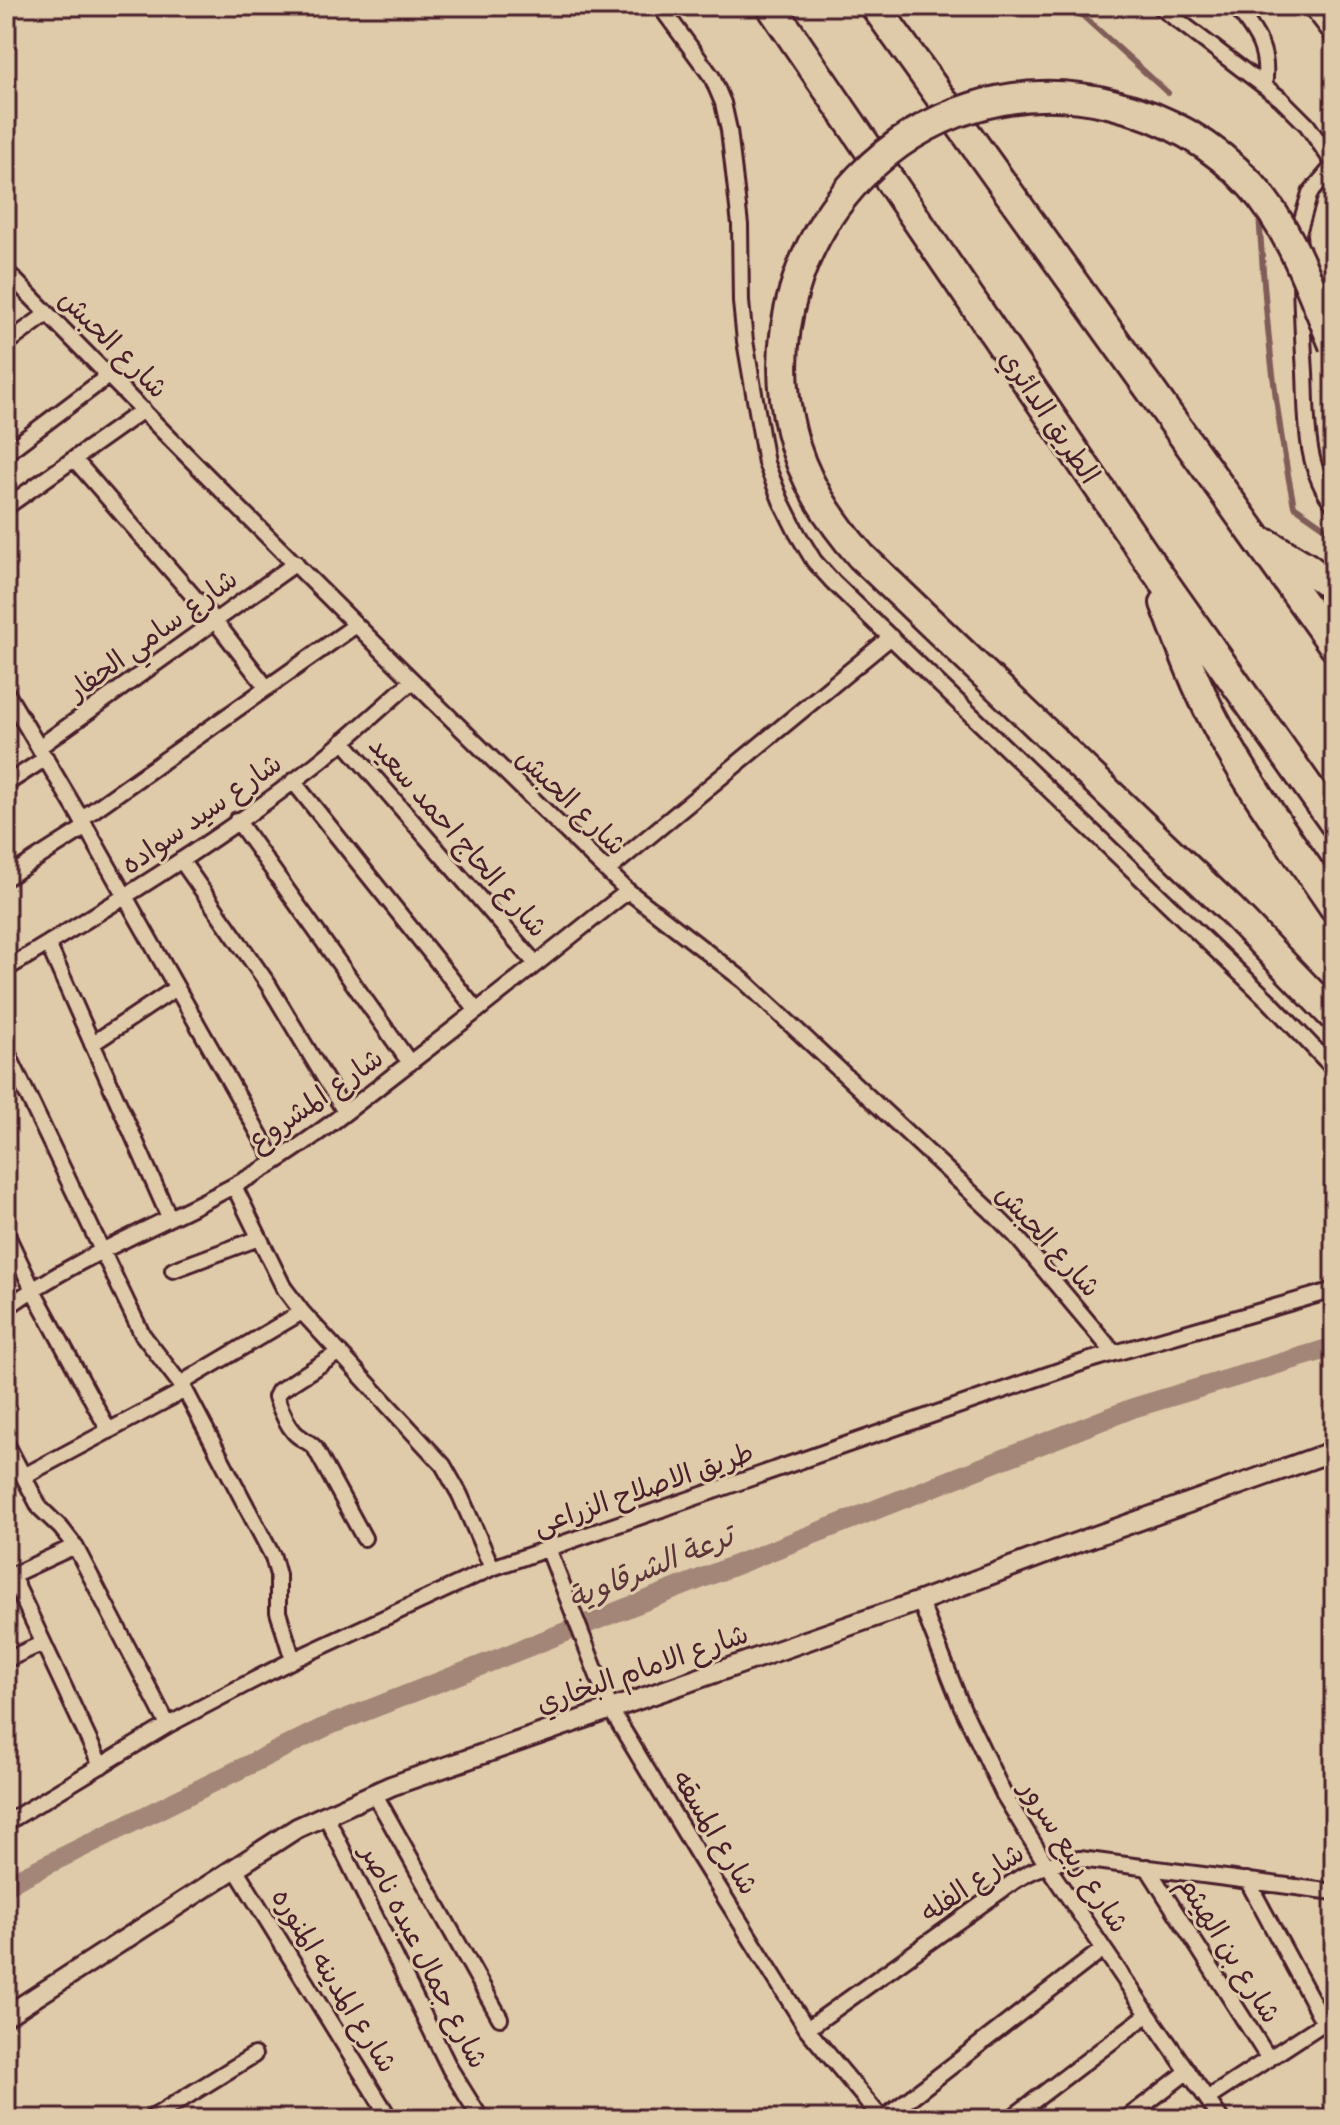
<svg xmlns="http://www.w3.org/2000/svg" width="1340" height="2125" font-family="'Patrick Hand','Playpen Sans Arabic',sans-serif">
<style>
.lines{fill:none;stroke-linecap:round;stroke-linejoin:round}
.stream{stroke:#805d59;stroke-width:6}
.canal{stroke:#a48678;stroke-width:20}
.minor-casing{stroke:#4a1f2b;stroke-width:20}
.tertiary-casing{stroke:#4a1f2b;stroke-width:24}
.motorway-casing{stroke:#4a1f2b;stroke-width:34}
.minor{stroke:#dfcbaa;stroke-width:14}
.tertiary{stroke:#dfcbaa;stroke-width:18}
.motorway{stroke:#dfcbaa;stroke-width:28}
.motorway-bridge-casing{stroke:#4a1f2b;stroke-width:34;stroke-linecap:butt}
.motorway-bridge{stroke:#dfcbaa;stroke-width:28}
.labels{text-anchor:middle;dominant-baseline:central;stroke-width:6;stroke-linejoin:round;paint-order:stroke}
.street-label{font-size:28px;fill:#4a1f2b;stroke:#dfcbaa}
.water-label{font-size:30px;font-style:italic;fill:#5c343a;stroke:#dfcbaa}
</style>
<rect width="100%" height="100%" fill="#dfcbaa"/>
<filter id="ink" filterUnits="userSpaceOnUse"><feTurbulence type="fractalNoise" baseFrequency=".0125" numOctaves="2"/><feDisplacementMap in="SourceGraphic" scale="16" xChannelSelector="R" yChannelSelector="G"/><feConvolveMatrix kernelMatrix="1 2 1 2 8 2 1 2 1" color-interpolation-filters="sRGB"/></filter>
<g filter="url(#ink)">
<g class="lines">
<path class="stream" d="M 1072,6 L 1168,93
M 1259,213 C 1265,311 1274,409 1294,506 L 1334,534"/>
<path class="canal" d="M 6,1885 L 325,1727 L 1133,1408 L 1334,1347"/>
<defs>
<path id="minor" d="M 660,6 L 712,77 L 723,103 L 729,130 L 740,225 L 741,302 L 745,341 L 766,463 L 781,501 L 797,533 L 814,561 L 833,582 L 1269,1001 L 1334,1069
M 1159,6 L 1281,99 L 1307,125 L 1334,164
M 1235,6 C 1256,33 1270,50 1264,86
M 1310,6 L 1334,37
M 1299,247 L 1298,233 L 1310,193 L 1334,165
M 6,271 C 203,474 404,674 607,871 L 628,891 L 743,980 L 991,1211 L 1015,1235 L 1114,1353
M 1301,284 C 1302,313 1303,343 1305,372 C 1307,418 1304,468 1334,505
M 6,344 L 47,314
M 6,453 L 108,376
M 74,459 L 215,621 L 267,688
M 6,507 L 143,410
M 6,692 L 86,827 L 275,1162
M 343,741 L 536,964
M 39,747 L 296,563
M 293,781 L 477,1011
M 6,784 L 46,758
M 81,819 L 356,625
M 237,820 L 410,1063
M 181,860 L 268,984 L 345,1112
M 607,871 L 891,637
M 6,878 L 86,827
M 48,944 L 169,1217
M 6,969 C 112,905 218,841 315,765 C 349,738 380,709 412,681
M 92,1044 L 176,988
M 6,1050 L 142,1334 L 185,1390 L 273,1557 L 278,1575 L 278,1612 L 293,1660
M 234,1186 L 284,1288 L 302,1312 L 443,1465 L 460,1495 L 492,1568
M 6,1233 L 33,1290 L 109,1431
M 173,1270 L 259,1238
M 6,1308 C 89,1248 185,1217 272,1164 C 317,1136 358,1103 399,1071 C 477,1012 552,951 628,891
M 338,1353 L 279,1391 L 276,1397 C 280,1408 286,1423 294,1432 C 300,1439 309,1441 315,1448 L 364,1538
M 180,1384 L 302,1312
M 6,1443 L 40,1508 L 61,1528 L 75,1546 L 168,1725
M 24,1476 L 185,1390
M 548,1548 L 611,1710 L 697,1853 L 807,2029 L 882,2119
M 12,1576 L 101,1766
M 6,1578 L 75,1546
M 920,1601 L 962,1707 L 1004,1795 L 1046,1864 L 1148,2014 L 1221,2119
M 6,1660 L 43,1643
M 374,1793 L 500,2018
M 325,1814 L 450,2069 L 481,2119
M 6,1823 L 168,1725 L 248,1683 L 293,1660 L 492,1568 L 1087,1361 L 1334,1290
M 1147,1867 L 1269,2059
M 235,1868 L 390,2119
M 1247,1880 L 1324,2023
M 807,2029 L 1013,1882 C 1034,1868 1054,1861 1080,1859 L 1334,1892
M 1207,2099 L 1334,2016
M 150,2119 L 254,2055
M 883,2119 L 1103,1949
M 1010,2119 L 1148,2014
M 1126,2119 L 1188,2071
M 1326,2119 L 1334,2113"/>
<path id="tertiary" d="M 6,2016 L 297,1828 L 391,1786 L 920,1601 L 1056,1550 L 1334,1451"/>
<path id="motorway" d="M 771,6 L 1149,561 L 1334,823
M 875,6 L 1334,646
M 1268,544 L 1306,567 L 1334,588
M 1165,603 C 1180,643 1195,684 1215,722 C 1249,787 1293,846 1334,907"/>
</defs>
<use href="#minor" class="minor-casing"/>
<use href="#tertiary" class="tertiary-casing"/>
<use href="#motorway" class="motorway-casing"/>
<use href="#minor" class="minor"/>
<use href="#tertiary" class="tertiary"/>
<use href="#motorway" class="motorway"/>
<defs>
<path id="motorway-bridge" d="M 1334,345 C 1311,290 1292,230 1251,185 C 1213,144 1165,117 1112,104 C 916,55 744,238 791,431 C 802,479 829,519 861,556 L 1230,909 L 1334,1017"/>
</defs>
<use href="#motorway-bridge" class="motorway-bridge-casing"/>
<use href="#motorway-bridge" class="motorway-bridge"/>
</g>
</g>
<g class="labels">
<g class="street-label">
<text transform="translate(114 343) rotate(45)">شارع الحبش</text>
<text transform="translate(1050 416) rotate(56)">الطريق الدائري</text>
<text transform="translate(152 634) rotate(-36)">شارع سامي الحفار</text>
<text transform="translate(572 801) rotate(44)">شارع الحبش</text>
<text transform="translate(201 813) rotate(-35)">شارع سيد سواده</text>
<text transform="translate(459 836) rotate(49)">شارع الحاج احمد سعيد</text>
<text transform="translate(315 1099) rotate(-35)">شارع المشروع</text>
<text transform="translate(1049 1240) rotate(48)">شارع الحبش</text>
<text transform="translate(643 1488) rotate(-19)">طريق الاصلاح الزراعى</text>
<text transform="translate(642 1668) rotate(-19)">شارع الامام البخاري</text>
<text transform="translate(716 1832) rotate(59)">شارع المسقه</text>
<text transform="translate(1075 1856) rotate(57)">شارع ربيع سرور</text>
<text transform="translate(972 1882) rotate(-34)">شارع الفله</text>
<text transform="translate(1230 1949) rotate(58)">شارع بن الهيثم</text>
<text transform="translate(425 1956) rotate(63)">شارع جمال عبده ناصر</text>
<text transform="translate(335 1980) rotate(58)">شارع المدينه المنوره</text>
</g>
<g class="water-label">
<text transform="translate(650 1566) rotate(-22)">ترعة الشرقاوية</text>
</g>
</g>
<rect width="1340" height="2125" fill="none" stroke="#dfcbaa" stroke-width="32"/>
<rect x="16" y="16" width="1308" height="2093" fill="none" stroke="#4a1f2b" stroke-width="3" filter="url(#ink)"/>
</svg>
